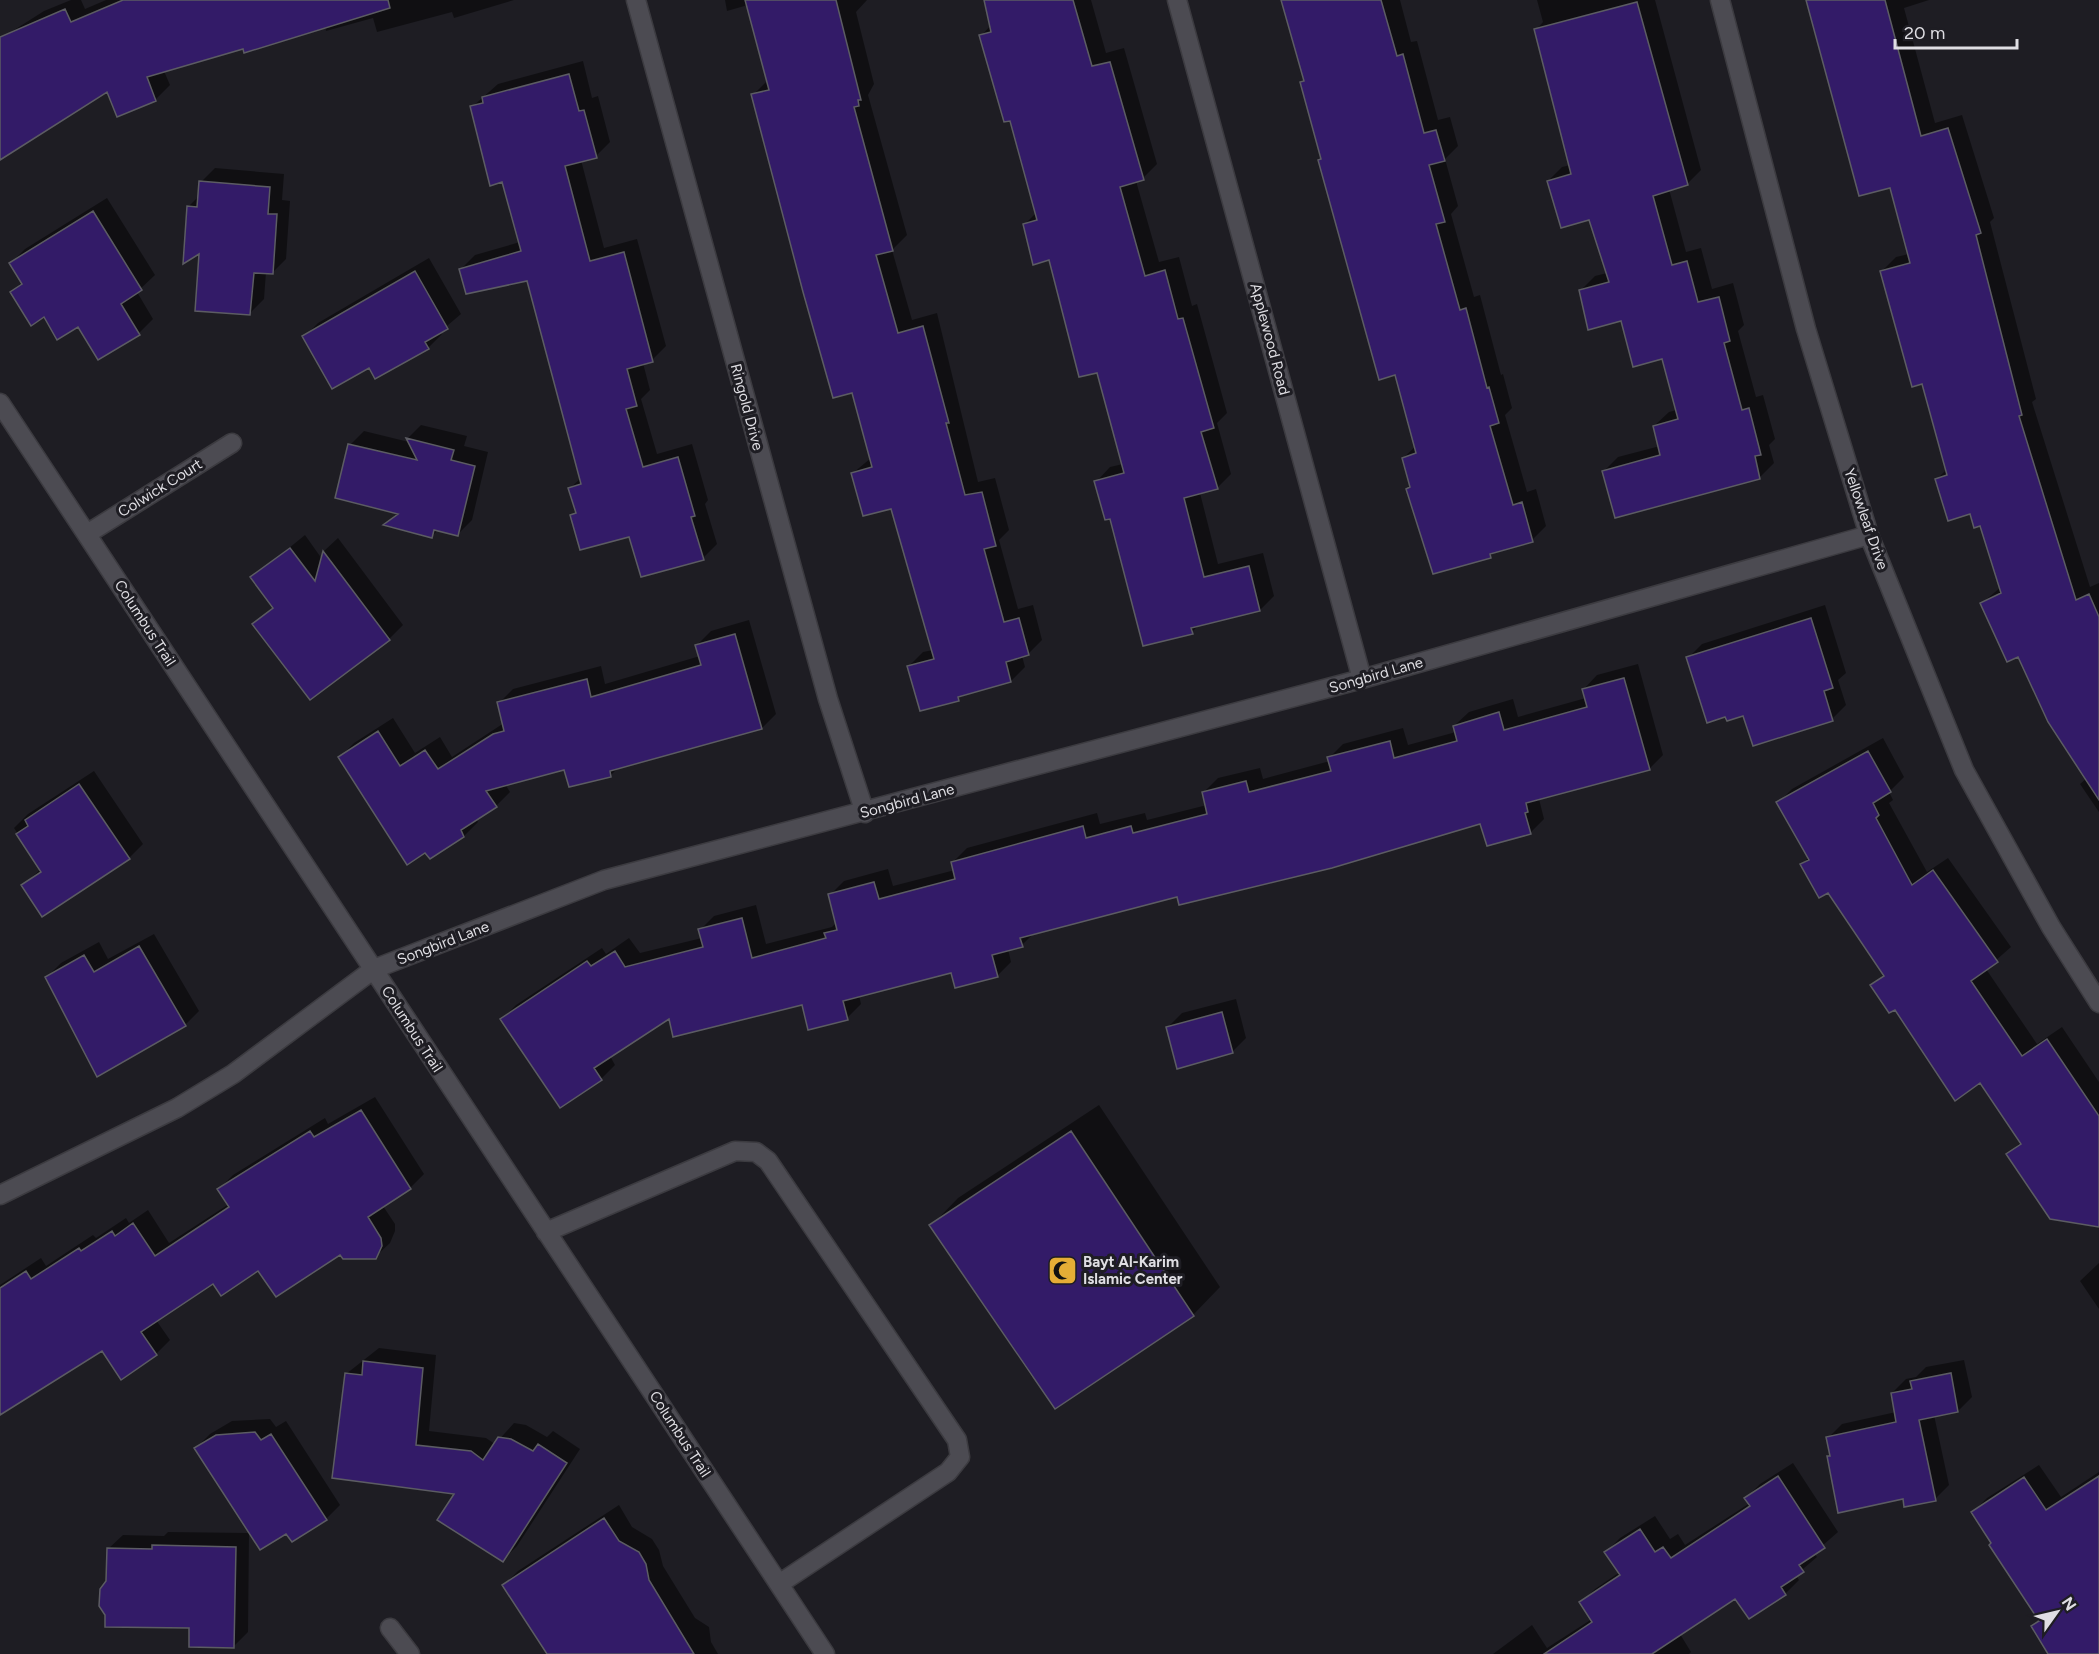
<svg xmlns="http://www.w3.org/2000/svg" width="2099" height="1654" font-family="Figtree,sans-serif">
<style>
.shadow{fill:#0007}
.building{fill:#331b68;stroke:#5c5c63;stroke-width:1.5}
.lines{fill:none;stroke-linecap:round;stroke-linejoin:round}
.minor-casing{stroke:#3c3b40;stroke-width:21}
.minor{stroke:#4c4b52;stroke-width:18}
.labels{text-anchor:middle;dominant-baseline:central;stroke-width:6;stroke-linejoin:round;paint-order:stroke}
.street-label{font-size:15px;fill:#dfdee3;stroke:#1e1d23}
.poi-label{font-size:15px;font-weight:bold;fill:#dfdee3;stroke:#1e1d23;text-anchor:start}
</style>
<rect width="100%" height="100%" fill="#1e1d23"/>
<path class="shadow" d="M 71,0 L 81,0 L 85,9 L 106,0 L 514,0 L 454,18 L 452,12 L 377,32 L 373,18 L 326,31 L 325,26 L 164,71 L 170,85 L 156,99 L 118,115 L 107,90 L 0,158 L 0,39 L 44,11 Z
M 725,0 L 867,0 L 856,12 L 874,84 L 868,95 L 907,235 L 892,250 L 912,320 L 937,313 L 978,482 L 995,478 L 1009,530 L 999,540 L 1018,609 L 1033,605 L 1042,640 L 1028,654 L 1022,656 L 1025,667 L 1011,681 L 921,709 L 909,666 L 923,652 L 933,650 L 892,508 L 853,473 L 871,458 L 853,391 L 753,95 L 767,81 L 748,5 L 727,11 Z
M 985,0 L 1091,0 L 1106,53 L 1124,48 L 1157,164 L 1143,178 L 1136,181 L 1159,262 L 1179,257 L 1192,306 L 1197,304 L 1227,413 L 1217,423 L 1231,474 L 1217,488 L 1200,493 L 1218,564 L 1263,553 L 1274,596 L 1260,610 L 1200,624 L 1192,632 L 1111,517 L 1096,482 L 1110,467 L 1123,464 L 1098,371 L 1050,258 L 1024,225 L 1037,212 L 1011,119 L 981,36 L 991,25 Z
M 1282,0 L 1400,0 L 1411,42 L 1417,41 L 1438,120 L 1450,117 L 1458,146 L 1445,159 L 1458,206 L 1451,214 L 1474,297 L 1480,295 L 1501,375 L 1503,374 L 1512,408 L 1505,415 L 1527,492 L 1536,489 L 1546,526 L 1532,540 L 1495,551 L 1490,556 L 1407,489 L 1411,485 L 1403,458 L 1416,446 L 1396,373 L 1320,160 L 1322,158 L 1302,82 L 1305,79 Z
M 1537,0 L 1655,0 L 1701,170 L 1687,184 L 1669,189 L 1686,252 L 1701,248 L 1712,289 L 1733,283 L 1744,325 L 1738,331 L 1756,397 L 1763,395 L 1775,439 L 1769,445 L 1774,463 L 1760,477 L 1616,516 L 1604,471 L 1618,457 L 1660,446 L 1654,426 L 1669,412 L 1677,410 L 1663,357 L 1622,319 L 1581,290 L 1595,276 L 1607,273 L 1590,218 L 1548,181 L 1562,167 L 1571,165 L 1536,30 L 1543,22 Z
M 1808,0 L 1929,0 L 1904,8 L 1935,123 L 1962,115 L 1994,218 L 1990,222 L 2036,399 L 2032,402 L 2090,587 L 2099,583 L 2099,812 L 2080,784 L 2087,778 L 2019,655 L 1982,603 L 2001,587 L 1981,525 L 1937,479 L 1947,469 L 1923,382 L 1882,271 L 1896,257 L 1909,254 L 1891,186 Z
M 583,61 L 592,98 L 598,96 L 610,142 L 596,156 L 581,160 L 604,248 L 637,239 L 666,346 L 652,360 L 643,363 L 650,390 L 641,399 L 657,454 L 692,444 L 708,500 L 705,504 L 717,544 L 703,558 L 572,515 L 577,511 L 570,488 L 581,478 L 528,279 L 461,269 L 475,255 L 520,242 L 503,181 L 472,107 L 498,84 Z
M 215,168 L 284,174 L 282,200 L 290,201 L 286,259 L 272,273 L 266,272 L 264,299 L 250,313 L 201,251 L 188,207 L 199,196 L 201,182 Z
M 107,198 L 155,275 L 137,292 L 153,319 L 139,333 L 99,358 L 79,325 L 44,315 L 12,292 L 22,282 L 11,263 L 25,249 Z
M 429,258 L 461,314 L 441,331 L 442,334 L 428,348 L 370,366 L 304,337 L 318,323 Z
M 421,425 L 467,436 L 464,446 L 488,452 L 472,520 L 458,534 L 438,530 L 432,536 L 386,524 L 398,512 L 350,445 L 364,431 L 409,442 L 408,438 Z
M 305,535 L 322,559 L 324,551 L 338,538 L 403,625 L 389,639 L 254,624 L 274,606 L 252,578 Z
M 1825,605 L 1846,673 L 1838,680 L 1846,705 L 1832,719 L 1688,658 L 1702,644 Z
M 749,620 L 776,714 L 762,728 L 619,767 L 611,775 L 565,768 L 505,784 L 510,792 L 496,806 L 476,818 L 478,822 L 464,836 L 430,857 L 340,757 L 354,743 L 393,718 L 415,753 L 440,737 L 452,757 L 504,723 L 499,703 L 513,689 L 601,666 L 605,684 L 700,656 L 697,645 L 711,631 Z
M 1638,664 L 1663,755 L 1649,769 L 1539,799 L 1544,819 L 1530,833 L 1481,822 L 1178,895 L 1034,933 L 1022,945 L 1008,949 L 1011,962 L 997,976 L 952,971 L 859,995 L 861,1004 L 847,1018 L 803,1003 L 669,1017 L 610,1056 L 615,1065 L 601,1079 L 560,1106 L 502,1019 L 516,1005 L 602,948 L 606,954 L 629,938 L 640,953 L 702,938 L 700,930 L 714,916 L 756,905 L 766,944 L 832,927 L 837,922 L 830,895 L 844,881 L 888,869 L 893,886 L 955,870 L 953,862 L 967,848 L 1097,813 L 1100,824 L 1145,813 L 1147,820 L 1207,805 L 1204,792 L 1218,778 L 1260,768 L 1263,779 L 1330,761 L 1329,758 L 1343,744 L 1403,728 L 1408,745 L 1456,732 L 1454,726 L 1469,712 L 1513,699 L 1518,717 L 1586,698 L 1583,690 L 1597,675 Z
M 1883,738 L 1904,777 L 1889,792 L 1893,800 L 1889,803 L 1927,872 L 1948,858 L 2011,947 L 1986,969 L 2037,1044 L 2062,1027 L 2099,1082 L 2099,1226 L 2008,1154 L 2021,1142 L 1980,1081 L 1872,986 L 1884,974 L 1829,891 L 1802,864 L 1809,857 L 1778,803 L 1792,789 Z
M 94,771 L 143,844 L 129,858 L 23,885 L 41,869 L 14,828 L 28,814 Z
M 154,934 L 199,1011 L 185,1025 L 97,1075 L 47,977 L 61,963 L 99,942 L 108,959 Z
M 1236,999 L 1246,1038 L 1232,1052 L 1168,1027 L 1182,1013 Z
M 375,1097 L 424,1174 L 410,1188 L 383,1206 L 395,1224 L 395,1231 L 390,1243 L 375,1257 L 341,1253 L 259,1269 L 213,1282 L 156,1320 L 170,1340 L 156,1354 L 102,1349 L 0,1415 L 0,1285 L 41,1258 L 46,1266 L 93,1235 L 96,1238 L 126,1218 L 129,1223 L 148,1210 L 169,1243 L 229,1204 L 219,1189 L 233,1175 L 325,1118 L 328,1124 Z
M 1099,1105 L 1220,1287 L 1193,1315 L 1032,1377 L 931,1226 L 958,1198 Z
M 2099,1263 L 2099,1309 L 2080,1281 Z
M 379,1348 L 436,1355 L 429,1431 L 486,1438 L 495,1444 L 514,1423 L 526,1425 L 547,1437 L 553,1431 L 580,1449 L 517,1546 L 503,1560 L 457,1492 L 346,1374 Z
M 1964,1360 L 1972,1397 L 1958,1411 L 1934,1415 L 1949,1485 L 1935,1499 L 1904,1497 L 1828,1457 L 1831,1454 L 1828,1438 L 1842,1424 L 1896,1412 L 1892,1393 L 1906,1379 L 1916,1377 L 1926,1367 Z
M 270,1419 L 276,1427 L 286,1421 L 340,1505 L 326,1519 L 196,1448 L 210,1434 L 232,1421 Z
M 1793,1463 L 1838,1532 L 1814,1553 L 1817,1557 L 1796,1575 L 1799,1580 L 1785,1594 L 1749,1617 L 1736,1597 L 1680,1634 L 1691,1652 L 1689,1654 L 1493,1654 L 1532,1625 L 1547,1648 L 1592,1619 L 1581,1603 L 1595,1589 L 1620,1572 L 1606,1552 L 1620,1538 L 1655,1516 L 1670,1539 L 1678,1534 L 1685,1545 L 1750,1503 L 1746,1498 L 1760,1484 Z
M 2039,1465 L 2061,1497 L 2099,1472 L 2099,1654 L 2050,1654 L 2033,1627 L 2040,1619 L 1973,1512 L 1987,1498 Z
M 619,1505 L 632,1527 L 652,1539 L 659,1550 L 663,1566 L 695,1618 L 709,1627 L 711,1642 L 718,1654 L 553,1654 L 504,1585 L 518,1571 Z
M 168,1532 L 249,1533 L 248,1632 L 234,1646 L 191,1627 L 108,1582 L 108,1549 L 123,1535 L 164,1536 Z"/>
<path class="building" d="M 123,0 L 388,0 L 390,8 L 244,53 L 243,49 L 147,77 L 156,101 L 117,117 L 107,92 L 0,160 L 0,37 L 65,9 L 71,22 Z
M 745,0 L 836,0 L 861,100 L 858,100 L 859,106 L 854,107 L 893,251 L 876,255 L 898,333 L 923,326 L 949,423 L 946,423 L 965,495 L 982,492 L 996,546 L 984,549 L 1004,622 L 1019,618 L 1029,655 L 1006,662 L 1011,682 L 958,697 L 959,701 L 920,711 L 907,666 L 934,659 L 891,509 L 863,516 L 851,473 L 872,467 L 852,393 L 833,398 L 803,292 L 751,94 L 769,90 Z
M 984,0 L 1073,0 L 1092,66 L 1110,62 L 1144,180 L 1120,187 L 1145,276 L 1165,270 L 1178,319 L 1183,318 L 1214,428 L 1201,432 L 1218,489 L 1184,498 L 1204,577 L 1249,566 L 1260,611 L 1191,628 L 1193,634 L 1143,646 L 1110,519 L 1105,520 L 1094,481 L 1124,473 L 1097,373 L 1079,377 L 1049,260 L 1033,265 L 1023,224 L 1037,220 L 1010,121 L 1004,122 L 979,35 L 991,32 Z
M 1281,0 L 1381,0 L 1397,56 L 1403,54 L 1424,133 L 1436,130 L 1445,161 L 1429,165 L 1445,222 L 1436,224 L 1460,310 L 1466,308 L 1487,388 L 1489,387 L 1499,423 L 1490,426 L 1513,505 L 1522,502 L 1533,542 L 1490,554 L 1491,558 L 1433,574 L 1406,489 L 1410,487 L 1402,458 L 1416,453 L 1395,375 L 1379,380 L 1318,160 L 1321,159 L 1300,82 L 1304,81 Z
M 1806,0 L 1885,0 L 1921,136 L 1948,128 L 1981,233 L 1976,235 L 2022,415 L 2019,416 L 2076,600 L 2089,594 L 2099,617 L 2099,800 L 2048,722 L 2018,657 L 2007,662 L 1980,603 L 2001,593 L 1980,526 L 1974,528 L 1970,514 L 1948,521 L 1935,479 L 1947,475 L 1922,384 L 1912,387 L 1880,271 L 1910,263 L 1890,188 L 1859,196 Z
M 1637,2 L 1688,185 L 1653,196 L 1672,265 L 1687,261 L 1698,302 L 1719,297 L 1730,341 L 1724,343 L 1742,410 L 1749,408 L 1761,455 L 1755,456 L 1760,479 L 1615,518 L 1602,471 L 1660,455 L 1653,426 L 1678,419 L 1662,359 L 1633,367 L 1621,321 L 1588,330 L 1579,290 L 1609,282 L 1589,220 L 1561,228 L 1547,181 L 1571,174 L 1534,29 Z
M 569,74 L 579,111 L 584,110 L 597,158 L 565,166 L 590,261 L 624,252 L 653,362 L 627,369 L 637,406 L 626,409 L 643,467 L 678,457 L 695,516 L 691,517 L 704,560 L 641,577 L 629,537 L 580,550 L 570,515 L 576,513 L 568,488 L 581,484 L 527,281 L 466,294 L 459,269 L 521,251 L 502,182 L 490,186 L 470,106 L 483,103 L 482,97 Z
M 199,181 L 270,187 L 268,214 L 277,214 L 273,274 L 254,273 L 250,315 L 195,311 L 199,254 L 183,264 L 187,206 L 197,207 Z
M 93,211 L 142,290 L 121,304 L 140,335 L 98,360 L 78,327 L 57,340 L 44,317 L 31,326 L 10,292 L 22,284 L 9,263 Z
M 415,271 L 448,329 L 425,342 L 429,349 L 375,379 L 369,368 L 332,389 L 302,336 Z
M 406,438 L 454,450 L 451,460 L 475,466 L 458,536 L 434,530 L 432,538 L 383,525 L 398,514 L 335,498 L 348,444 L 417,460 Z
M 290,548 L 315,581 L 323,551 L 390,640 L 310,700 L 252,624 L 273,608 L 250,577 Z
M 1811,618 L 1833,688 L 1824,691 L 1833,721 L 1753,746 L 1743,716 L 1727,721 L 1725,717 L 1707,723 L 1686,657 Z
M 735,634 L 762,729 L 610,771 L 611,777 L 569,787 L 564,770 L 486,791 L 497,807 L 461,830 L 464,837 L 430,859 L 425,853 L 407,865 L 338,757 L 378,731 L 400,766 L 425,750 L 438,769 L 493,734 L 504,731 L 497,702 L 587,679 L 591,697 L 701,665 L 695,645 Z
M 1624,678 L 1650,770 L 1526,803 L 1528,812 L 1525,813 L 1531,834 L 1487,846 L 1480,824 L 1332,868 L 1179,905 L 1177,897 L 1020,938 L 1023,947 L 992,955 L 998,977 L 955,988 L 951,973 L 843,1001 L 848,1020 L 808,1030 L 802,1005 L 673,1037 L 669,1019 L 594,1068 L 602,1080 L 560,1108 L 500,1019 L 587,961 L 591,966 L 615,951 L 625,967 L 703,947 L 698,929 L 742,918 L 752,958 L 826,938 L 824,933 L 837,930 L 828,894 L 874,882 L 879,899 L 955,879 L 951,862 L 1083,826 L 1086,838 L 1131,826 L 1133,833 L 1207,814 L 1202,792 L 1246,781 L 1249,792 L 1331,771 L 1327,757 L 1390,741 L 1394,758 L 1457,741 L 1453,726 L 1499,712 L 1504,730 L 1587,707 L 1582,689 Z
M 1868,751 L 1891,792 L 1873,803 L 1879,815 L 1876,818 L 1912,885 L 1933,870 L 1998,962 L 1971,981 L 2022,1056 L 2047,1039 L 2099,1116 L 2099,1227 L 2050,1219 L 2006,1154 L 2021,1144 L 1980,1083 L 1955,1101 L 1895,1010 L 1889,1013 L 1870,985 L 1884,976 L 1828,893 L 1819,898 L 1800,864 L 1809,860 L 1776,802 Z
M 79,784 L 130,859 L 42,917 L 21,885 L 41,872 L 16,834 L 28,826 L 25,820 Z
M 139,946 L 186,1026 L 97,1077 L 45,977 L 84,955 L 94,972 Z
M 1222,1012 L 1233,1053 L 1177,1069 L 1166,1027 Z
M 361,1110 L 411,1189 L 368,1217 L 381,1238 L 382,1246 L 376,1259 L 343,1259 L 340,1255 L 276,1297 L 258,1271 L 221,1296 L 213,1284 L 141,1332 L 157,1355 L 121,1380 L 102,1351 L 0,1415 L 0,1288 L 26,1271 L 31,1279 L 79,1248 L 81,1251 L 112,1231 L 115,1236 L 133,1223 L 155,1256 L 229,1207 L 217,1189 L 310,1131 L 314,1137 Z
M 1071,1131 L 1194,1316 L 1055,1409 L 929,1225 Z
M 363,1361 L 423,1368 L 416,1445 L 471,1451 L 483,1460 L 498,1437 L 511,1439 L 533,1451 L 538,1444 L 567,1463 L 503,1562 L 437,1520 L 454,1494 L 332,1478 L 345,1373 L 362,1375 Z
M 1951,1373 L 1958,1412 L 1919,1420 L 1936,1501 L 1904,1507 L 1903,1499 L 1838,1513 L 1827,1456 L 1830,1456 L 1826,1437 L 1896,1422 L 1891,1393 L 1912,1389 L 1910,1381 Z
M 255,1432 L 261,1440 L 271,1434 L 327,1520 L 292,1542 L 286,1534 L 260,1550 L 194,1448 L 216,1435 Z
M 1778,1476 L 1825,1548 L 1799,1565 L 1804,1572 L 1781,1587 L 1786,1595 L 1749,1619 L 1735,1599 L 1652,1654 L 1544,1654 L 1592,1622 L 1579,1602 L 1620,1575 L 1604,1552 L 1640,1529 L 1655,1552 L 1663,1547 L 1671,1558 L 1750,1506 L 1744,1498 Z
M 2099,1476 L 2099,1654 L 2048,1654 L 2031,1626 L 2039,1621 L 1989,1545 L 1991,1543 L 1971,1512 L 2024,1477 L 2046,1510 Z
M 604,1518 L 619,1541 L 639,1552 L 646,1564 L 649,1580 L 694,1654 L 547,1654 L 502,1585 Z
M 152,1545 L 236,1547 L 234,1648 L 189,1647 L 189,1628 L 105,1627 L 105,1615 L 99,1606 L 100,1589 L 106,1581 L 107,1548 L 152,1549 Z"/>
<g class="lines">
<defs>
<path id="minor" d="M 636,0 L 828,699 L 865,813
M 1177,0 L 1362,679
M 1720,0 L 1806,329 L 1869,535 L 1964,770 L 2051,927 L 2099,1003
M 0,403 L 825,1654
M 87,534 L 232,443
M 0,1195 L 177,1108 L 233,1074 L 374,969 L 604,880 L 1362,679 L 1869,535
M 546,1232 L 735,1151 L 756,1152 L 768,1161 L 957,1440 L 960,1457 L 948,1472 L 779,1584
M 390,1628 L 410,1654"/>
</defs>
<use href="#minor" class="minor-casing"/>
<use href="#minor" class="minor"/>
</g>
<defs>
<symbol id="mosque-square" viewBox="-11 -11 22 22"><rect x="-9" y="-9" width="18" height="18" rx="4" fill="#e5ad36" stroke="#1e1d23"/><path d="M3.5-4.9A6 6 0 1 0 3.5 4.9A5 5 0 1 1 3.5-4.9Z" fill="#111"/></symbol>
</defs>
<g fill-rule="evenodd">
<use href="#mosque-square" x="1046" y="1254" width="33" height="33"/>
</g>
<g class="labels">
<g class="street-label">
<text transform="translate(1270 339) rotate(75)">Applewood Road</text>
<text transform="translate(747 407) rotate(75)">Ringold Drive</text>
<text transform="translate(160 488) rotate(-32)">Colwick Court</text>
<text transform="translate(1866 519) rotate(71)">Yellowleaf Drive</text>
<text transform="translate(145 623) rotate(57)">Columbus Trail</text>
<text transform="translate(1376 675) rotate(-16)">Songbird Lane</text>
<text transform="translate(907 801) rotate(-15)">Songbird Lane</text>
<text transform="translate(443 943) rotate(-21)">Songbird Lane</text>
<text transform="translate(412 1029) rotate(57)">Columbus Trail</text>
<text transform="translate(680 1434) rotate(57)">Columbus Trail</text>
</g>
<g class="poi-label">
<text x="1083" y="1262">Bayt Al-Karim<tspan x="1083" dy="17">Islamic Center</tspan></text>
</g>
</g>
<g transform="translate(2057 1612) rotate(56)" stroke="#1e1d23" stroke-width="4.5" paint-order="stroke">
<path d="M0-4.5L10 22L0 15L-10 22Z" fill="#dfdee3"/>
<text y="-9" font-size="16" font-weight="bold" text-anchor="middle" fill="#dfdee3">N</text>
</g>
<path d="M1895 39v9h122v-9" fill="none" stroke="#dfdee3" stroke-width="3"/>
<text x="1904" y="39" font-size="18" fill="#dfdee3" stroke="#1e1d23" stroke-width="4.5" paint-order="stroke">20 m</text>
</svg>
